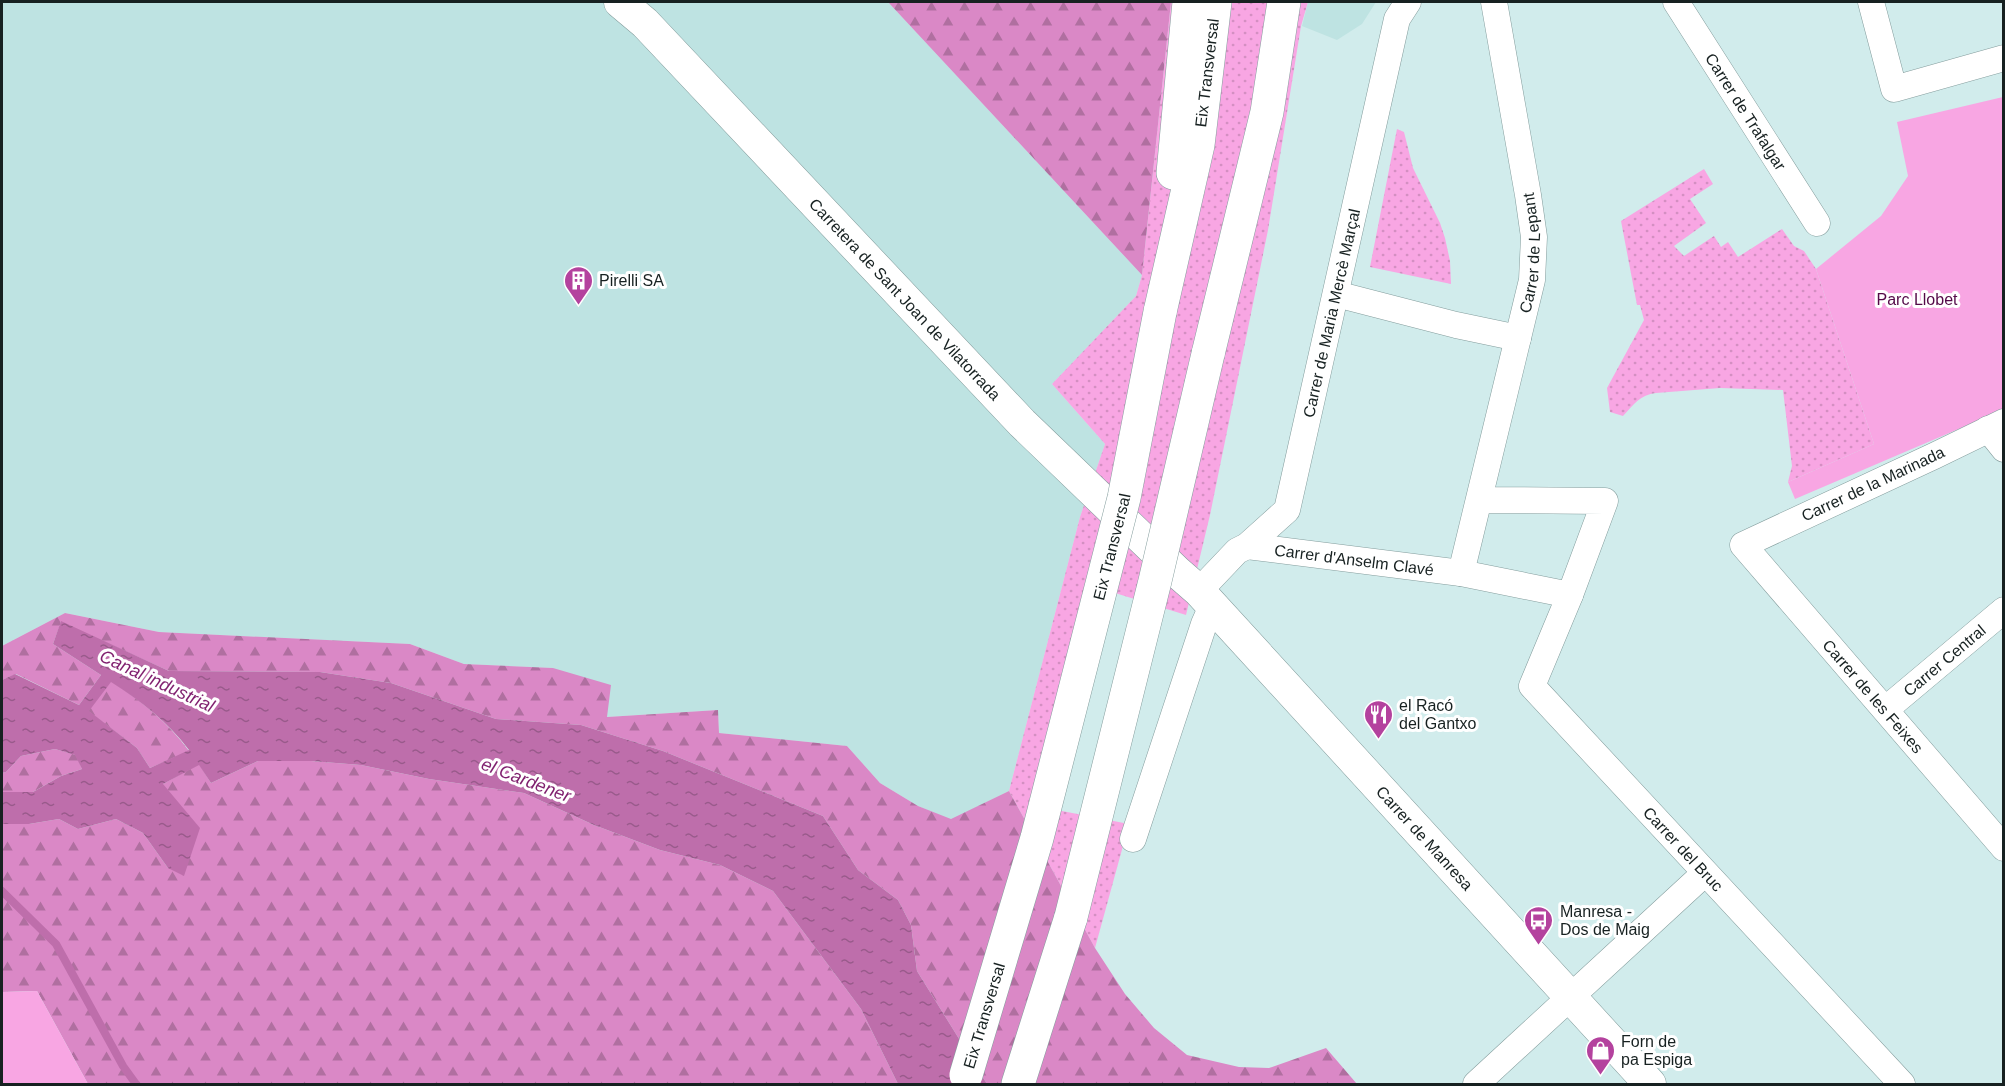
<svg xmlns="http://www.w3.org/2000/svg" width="2005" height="1086" font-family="Helvetica,sans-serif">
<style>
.built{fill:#bee3e2}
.grass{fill:url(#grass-dots)}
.forest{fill:url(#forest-firs)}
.green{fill:#f8a6e3}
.water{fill:url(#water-ripples);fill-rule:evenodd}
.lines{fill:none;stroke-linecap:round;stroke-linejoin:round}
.stream{stroke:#be6eab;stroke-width:8}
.minor-casing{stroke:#849d9d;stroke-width:27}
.tertiary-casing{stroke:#849d9d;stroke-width:33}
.motorway-casing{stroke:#849d9d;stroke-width:34}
.minor{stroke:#fff;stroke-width:26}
.tertiary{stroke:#fff;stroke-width:32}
.motorway{stroke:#fff;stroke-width:33}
.motorway-bridge-casing{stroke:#849d9d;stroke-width:34;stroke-linecap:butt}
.motorway-bridge{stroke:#fff;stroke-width:33}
.labels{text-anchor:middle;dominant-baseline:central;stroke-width:6;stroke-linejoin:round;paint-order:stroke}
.street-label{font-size:16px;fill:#172121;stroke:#fff}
.poi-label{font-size:16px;fill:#172121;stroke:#fff;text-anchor:start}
.park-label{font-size:16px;fill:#540948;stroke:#fff}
.water-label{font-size:18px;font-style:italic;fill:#7f1f6e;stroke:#fff}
</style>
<defs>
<pattern id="grass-dots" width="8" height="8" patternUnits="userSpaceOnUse" patternTransform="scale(1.5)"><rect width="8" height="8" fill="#f8a6e3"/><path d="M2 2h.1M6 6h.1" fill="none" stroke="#d48fc2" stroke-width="1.8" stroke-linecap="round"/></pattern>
<pattern id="forest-firs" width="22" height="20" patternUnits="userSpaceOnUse" patternTransform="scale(1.5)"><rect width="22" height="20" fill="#da88c6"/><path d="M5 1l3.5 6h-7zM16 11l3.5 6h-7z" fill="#b06fa0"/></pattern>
<pattern id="water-ripples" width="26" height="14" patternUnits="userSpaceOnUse" patternTransform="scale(1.5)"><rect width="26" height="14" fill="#be6eab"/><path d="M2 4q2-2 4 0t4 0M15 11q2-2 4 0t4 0" fill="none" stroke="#995a8b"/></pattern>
</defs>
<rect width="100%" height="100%" fill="#d1ecec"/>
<path class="built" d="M 2,2 L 888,2 L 1142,275 L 1136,296 L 1052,384 L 1105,444 L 1080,517 L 1009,791 L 951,820 L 918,806 L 880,783 L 847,746 L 719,733 L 718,710 L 607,717 L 553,668 L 464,664 L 410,644 L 159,632 L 65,613 L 2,646 Z
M 1308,2 L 1376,2 L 1362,24 L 1337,40 L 1302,26 Z"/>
<path class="grass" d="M 1171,2 L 1308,2 L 1301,26 L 1268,230 L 1210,515 L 1186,615 L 1086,584 L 1031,805 L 1129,824 L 1095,948 L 1009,791 L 1080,517 L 1105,444 L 1052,384 L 1136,296 L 1142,275 Z
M 1397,129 L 1404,132 L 1413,168 L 1440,223 L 1445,238 L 1450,261 L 1451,284 L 1370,267 Z
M 1704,169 L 1713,184 L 1690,199 L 1706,223 L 1674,246 L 1684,256 L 1714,236 L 1721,247 L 1728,242 L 1738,257 L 1782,229 L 1794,246 L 1804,251 L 1816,269 L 1874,444 L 1788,482 L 1792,466 L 1783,390 L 1720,388 L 1656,393 C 1640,395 1634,404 1623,416 L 1610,412 L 1607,388 L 1644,320 L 1640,305 L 1637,305 L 1621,221 Z"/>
<path class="forest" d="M 888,2 L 1171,2 L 1142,275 Z
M 65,613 L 159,632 L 410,644 L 464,664 L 553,668 L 611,685 L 607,717 L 718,710 L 719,733 L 847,746 L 880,783 L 918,806 L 951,819 L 1009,791 L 1095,948 L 1125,994 L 1154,1028 L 1187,1055 L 1239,1067 L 1269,1068 L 1326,1048 L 1357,1084 L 987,1084 L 917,971 L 911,925 L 898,900 L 858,870 L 823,816 L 663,751 L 581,725 L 496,719 L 391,683 L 320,672 L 169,671 L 61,622 L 53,644 L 101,675 L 79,705 L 16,674 L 2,680 L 2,646 Z
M 111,681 C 141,701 168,722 189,751 L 150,768 L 137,748 L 88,711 Z
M 55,749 L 76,755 L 82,769 L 61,776 L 33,792 L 2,792 L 2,773 L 6,772 L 21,756 Z
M 258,761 L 311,761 L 361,765 L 429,779 L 524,793 L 594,825 L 660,850 L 720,865 L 773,891 L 861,1009 L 898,1084 L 88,1084 L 37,991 L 2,992 L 2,824 L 29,824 L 59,819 L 78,829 L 116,819 L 143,833 L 168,868 L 163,784 L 199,764 L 211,783 Z"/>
<path class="green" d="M 2003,97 L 2003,410 L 1795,499 L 1788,482 L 1874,444 L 1816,269 L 1881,216 L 1908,176 L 1897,122 Z
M 37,991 L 88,1084 L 2,1084 L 2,992 Z"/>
<path class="water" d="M 61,621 L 169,671 L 320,672 L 391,683 L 496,719 L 581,725 L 663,751 L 823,816 L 858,870 L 898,900 L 911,925 L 917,971 L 987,1084 L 898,1084 L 861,1009 L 773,891 L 720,865 L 660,850 L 594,825 L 524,793 L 429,779 L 361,765 L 311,761 L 258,761 L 211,783 L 199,765 L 163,784 L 200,828 L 184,876 L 168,868 L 143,833 L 116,819 L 78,829 L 59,819 L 29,824 L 2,824 L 2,792 L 33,792 L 61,776 L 82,769 L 75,755 L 55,749 L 21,756 L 6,772 L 2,773 L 2,680 L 15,674 L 79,705 L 101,675 L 53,644 ZM 111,682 C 141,701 168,722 189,750 L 150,768 L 137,748 L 89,711 Z"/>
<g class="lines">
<path class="stream" d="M 2,891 L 56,944 L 123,1066 L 136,1084"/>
<defs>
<g id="minor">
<path id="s1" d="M 1676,2 L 1817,223"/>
<path d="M 1871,2 L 1894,89 L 2004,58"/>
<path d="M 1336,294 L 1456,325 L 1518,338"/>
<path id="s2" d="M 2004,422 L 1934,456 L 1743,545 L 2004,848"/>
<path d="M 1988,429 L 2004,449"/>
<path id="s3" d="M 1479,500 L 1605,501 L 1570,595 L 1461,573 L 1532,280 L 1534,237 L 1528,195 L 1494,2"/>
<path id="s4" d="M 1247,546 L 1461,573"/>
<path id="s5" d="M 1199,591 L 1237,551 L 1247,546 L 1287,510 L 1397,19 L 1408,2"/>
<path id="s6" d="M 1570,595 L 1532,686 L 1902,1084"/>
<path id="s7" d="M 1886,709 L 2004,610"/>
<path d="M 1133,839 L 1204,624 L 1212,606"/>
<path d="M 1476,1084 L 1705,873"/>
</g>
<g id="tertiary">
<path id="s8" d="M 620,2 L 645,23 L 1022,423 L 1176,571 L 1199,591 L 1650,1084"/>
</g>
<g id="motorway">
<path d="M 1173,173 L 1189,2"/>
<path id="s9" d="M 1160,312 L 1198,145 L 1215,2"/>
<path d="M 1208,354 L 1267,112 L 1284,2"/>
<path d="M 1018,1084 L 1071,917"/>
</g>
</defs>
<use href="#minor" class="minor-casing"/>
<use href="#tertiary" class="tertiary-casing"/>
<use href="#motorway" class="motorway-casing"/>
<use href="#minor" class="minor"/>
<use href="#tertiary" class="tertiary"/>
<use href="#motorway" class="motorway"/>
<defs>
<g id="motorway-bridge">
<path d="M 1071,917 L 1155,581 L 1208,354"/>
<path id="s10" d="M 966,1075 L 1037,838 L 1124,498 L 1160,312"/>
</g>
</defs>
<use href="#motorway-bridge" class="motorway-bridge-casing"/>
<use href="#motorway-bridge" class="motorway-bridge"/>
</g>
<defs>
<symbol id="building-pin" viewBox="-11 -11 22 30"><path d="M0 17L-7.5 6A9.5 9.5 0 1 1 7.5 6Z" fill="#b4429e" stroke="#fff"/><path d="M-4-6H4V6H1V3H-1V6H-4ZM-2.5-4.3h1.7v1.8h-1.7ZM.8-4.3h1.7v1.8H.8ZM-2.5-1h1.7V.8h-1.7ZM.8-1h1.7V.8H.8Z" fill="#fff"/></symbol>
<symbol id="restaurant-pin" viewBox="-11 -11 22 30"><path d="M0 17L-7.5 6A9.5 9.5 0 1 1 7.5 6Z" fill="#b4429e" stroke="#fff"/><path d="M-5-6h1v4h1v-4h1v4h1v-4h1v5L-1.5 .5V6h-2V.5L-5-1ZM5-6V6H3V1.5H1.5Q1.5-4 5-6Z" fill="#fff"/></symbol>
<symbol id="bus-pin" viewBox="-11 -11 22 30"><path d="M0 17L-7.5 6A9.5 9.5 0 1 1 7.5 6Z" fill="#b4429e" stroke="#fff"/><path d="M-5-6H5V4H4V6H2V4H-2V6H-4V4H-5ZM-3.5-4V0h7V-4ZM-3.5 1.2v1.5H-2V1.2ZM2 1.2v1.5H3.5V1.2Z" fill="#fff"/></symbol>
<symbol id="shop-pin" viewBox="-11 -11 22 30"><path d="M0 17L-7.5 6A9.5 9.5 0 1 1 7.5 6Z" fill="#b4429e" stroke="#fff"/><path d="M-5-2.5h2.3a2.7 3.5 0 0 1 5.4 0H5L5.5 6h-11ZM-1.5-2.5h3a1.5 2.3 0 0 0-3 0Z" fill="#fff"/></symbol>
</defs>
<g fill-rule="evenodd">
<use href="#building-pin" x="562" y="264" width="33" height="45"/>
<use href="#restaurant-pin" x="1362" y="698" width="33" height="45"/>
<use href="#bus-pin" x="1522" y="904" width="33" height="45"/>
<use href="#shop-pin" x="1584" y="1034" width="33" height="45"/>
</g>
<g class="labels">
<g class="street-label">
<text stroke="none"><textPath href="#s9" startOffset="244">Eix Transversal</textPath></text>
<text stroke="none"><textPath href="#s1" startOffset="130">Carrer de Trafalgar</textPath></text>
<text stroke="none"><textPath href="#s3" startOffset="666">Carrer de Lepant</textPath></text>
<text stroke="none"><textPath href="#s8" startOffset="412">Carretera de Sant Joan de Vilatorrada</textPath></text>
<text stroke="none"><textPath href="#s5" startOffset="322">Carrer de Maria Mercè Marçal</textPath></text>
<text transform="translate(1873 484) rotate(-25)">Carrer de la Marinada</text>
<text stroke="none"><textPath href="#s10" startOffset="548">Eix Transversal</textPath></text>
<text stroke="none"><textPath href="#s4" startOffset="108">Carrer d'Anselm Clavé</textPath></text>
<text stroke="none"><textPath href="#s7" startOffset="76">Carrer Central</textPath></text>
<text stroke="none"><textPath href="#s2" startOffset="488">Carrer de les Feixes</textPath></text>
<text stroke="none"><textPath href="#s8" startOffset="1161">Carrer de Manresa</textPath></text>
<text stroke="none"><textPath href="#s6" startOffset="321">Carrer del Bruc</textPath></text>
<text stroke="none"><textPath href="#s10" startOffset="62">Eix Transversal</textPath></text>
</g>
<g class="poi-label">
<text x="599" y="280">Pirelli SA</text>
<text x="1399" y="705">el Racó<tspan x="1399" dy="18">del Gantxo</tspan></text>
<text x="1560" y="911">Manresa -<tspan x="1560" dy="18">Dos de Maig</tspan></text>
<text x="1621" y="1041">Forn de<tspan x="1621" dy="18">pa Espiga</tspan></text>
</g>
<g class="park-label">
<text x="1917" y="299">Parc Llobet</text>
</g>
<g class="water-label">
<text transform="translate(157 681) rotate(25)">Canal industrial</text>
<text transform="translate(526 780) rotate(21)">el Cardener</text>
</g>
</g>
<rect width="2005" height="1086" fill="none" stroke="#172121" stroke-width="6"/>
</svg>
